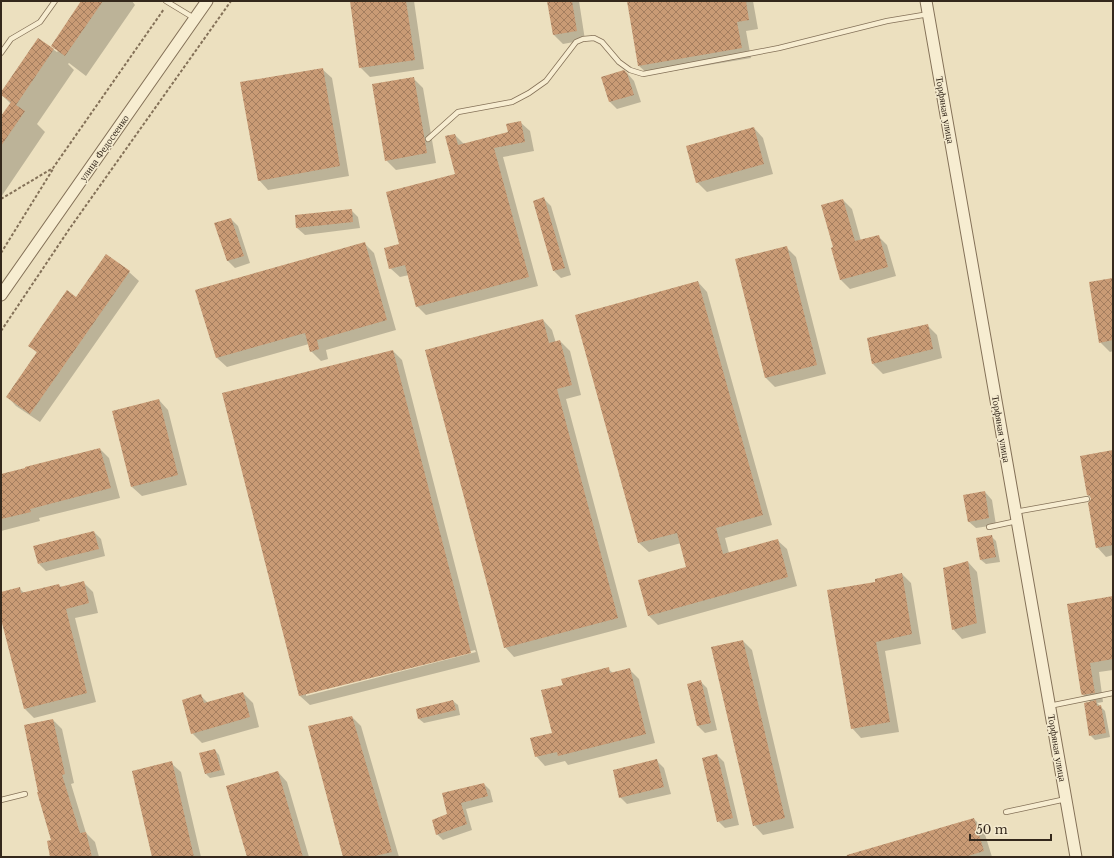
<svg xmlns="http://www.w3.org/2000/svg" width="1114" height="858" font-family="'Libre Baskerville',serif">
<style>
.shadow{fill:#0003;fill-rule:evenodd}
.building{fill:url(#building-cross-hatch)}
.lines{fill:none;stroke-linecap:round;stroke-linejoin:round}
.service-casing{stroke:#847158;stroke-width:6}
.tertiary-casing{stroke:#847158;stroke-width:13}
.path{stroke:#847158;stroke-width:2;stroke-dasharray:3 2;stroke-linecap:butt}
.service{stroke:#f7edd1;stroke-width:4.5}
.tertiary{stroke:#f7edd1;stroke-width:11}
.labels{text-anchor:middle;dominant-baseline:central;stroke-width:3;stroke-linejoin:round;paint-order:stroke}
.street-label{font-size:10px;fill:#34281c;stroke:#f4eace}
</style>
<defs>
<pattern id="building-cross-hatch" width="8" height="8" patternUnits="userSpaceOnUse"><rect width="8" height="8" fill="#c99b75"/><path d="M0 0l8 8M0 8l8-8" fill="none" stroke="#a47e5f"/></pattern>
</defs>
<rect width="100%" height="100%" fill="#ece0bf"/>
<path class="shadow" d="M 83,1 L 132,1 L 135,5 L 86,76 L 69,63 L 68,64 L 74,70 L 37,124 L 45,132 L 1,197 L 1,118 L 11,104 L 1,94 L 39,39 L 57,52 L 58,51 L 52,46 Z
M 351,1 L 414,1 L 424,69 L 370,77 L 360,67 Z
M 548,1 L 579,1 L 585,40 L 563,44 L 554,35 Z
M 628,1 L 753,1 L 758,29 L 746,31 L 751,58 L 649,75 L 639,66 Z
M 322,69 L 332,78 L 349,176 L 268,190 L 259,180 Z
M 627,73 L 634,81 L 641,102 L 617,109 L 610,102 L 602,77 Z
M 413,78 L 423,88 L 436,163 L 396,170 L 386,160 Z
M 520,122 L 530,131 L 534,151 L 503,157 L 538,286 L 426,315 L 417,306 L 409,275 L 400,277 L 390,268 L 401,244 L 456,175 L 455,135 L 465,145 L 509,133 Z
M 754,128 L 763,138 L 773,174 L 707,192 L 697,182 Z
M 544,199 L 551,206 L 571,275 L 561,278 L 554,271 L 534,201 Z
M 843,200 L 852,209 L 861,241 L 878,236 L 887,245 L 896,276 L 850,289 L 841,280 L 833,249 L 834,248 Z
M 351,210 L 358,217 L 360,228 L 305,235 L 297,228 Z
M 231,219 L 238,226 L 250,263 L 235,268 L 228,261 Z
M 364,243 L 374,253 L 396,330 L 326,350 L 328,359 L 321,361 L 311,351 L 309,344 L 227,367 L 217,358 L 197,291 Z
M 786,247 L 796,257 L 826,374 L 775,387 L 766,378 Z
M 129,272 L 139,281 L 40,422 L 16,406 L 7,396 L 37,353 L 30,345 L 76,298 Z
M 1113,279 L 1113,351 L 1110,352 L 1100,342 Z
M 698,282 L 707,292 L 772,525 L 725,538 L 729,553 L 777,540 L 787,549 L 797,586 L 658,625 L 648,615 L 687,568 L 681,543 L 649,552 L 639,543 Z
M 543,320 L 552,330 L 556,343 L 560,341 L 570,351 L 581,395 L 566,399 L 627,627 L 514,657 L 505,647 Z
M 927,325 L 937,335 L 942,358 L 883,374 L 873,364 L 868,339 Z
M 393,351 L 402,360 L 480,662 L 310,705 L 300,696 L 223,394 ZM 475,650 L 476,652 L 306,696 L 306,694 Z
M 159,400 L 168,410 L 187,485 L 142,496 L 132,487 Z
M 100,449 L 109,458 L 120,498 L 39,518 L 40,521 L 1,531 L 1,475 Z
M 1113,452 L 1113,555 L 1106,557 L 1097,547 L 1092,499 L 1088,495 Z
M 985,492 L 992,500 L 996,525 L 976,528 L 968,521 Z
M 94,532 L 101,539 L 105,556 L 46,571 L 39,564 Z
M 991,536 L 996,541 L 1000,562 L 986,564 L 981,560 L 977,539 Z
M 968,562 L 977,572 L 986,633 L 962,639 L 953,629 Z
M 902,574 L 911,583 L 921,644 L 885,651 L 899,732 L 861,738 L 852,728 L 877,583 Z
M 83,582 L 93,592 L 98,613 L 75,618 L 96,702 L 34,718 L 25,709 L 1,614 L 1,593 L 20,589 L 25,594 L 59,585 L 62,588 Z
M 1113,597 L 1113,670 L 1099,672 L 1103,702 L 1097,703 L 1105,711 L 1110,737 L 1095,740 L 1090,735 L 1091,702 L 1083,695 L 1068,605 Z
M 743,641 L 752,650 L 794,828 L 763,835 L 754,825 Z
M 608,669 L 613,673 L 629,669 L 639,679 L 655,743 L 568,765 L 565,761 L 545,766 L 536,756 L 553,734 L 564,686 Z
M 700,681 L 707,688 L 717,730 L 705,733 L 698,726 Z
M 243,693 L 253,703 L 259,727 L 202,743 L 192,733 L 201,696 L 208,703 Z
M 453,701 L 458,705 L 460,715 L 424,723 L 419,719 L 417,709 Z
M 352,717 L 361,726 L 399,857 L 344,857 Z
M 53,720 L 62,729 L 74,783 L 71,784 L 86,833 L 95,842 L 99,857 L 51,857 Z
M 215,750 L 219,755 L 225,775 L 210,778 L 206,774 Z
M 717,755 L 724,762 L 739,825 L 725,828 L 718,821 Z
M 657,761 L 664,768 L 671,794 L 627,804 L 620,797 Z
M 171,763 L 181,772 L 201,857 L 153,857 Z
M 278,772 L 287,782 L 309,857 L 248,857 Z
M 484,784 L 490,790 L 493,802 L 466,809 L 472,830 L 443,840 L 437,834 L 449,815 L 443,794 Z
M 974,819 L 983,828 L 992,857 L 842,857 Z"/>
<path class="building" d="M 81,1 L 103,1 L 65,56 L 51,46 Z
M 350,1 L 406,1 L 415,60 L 359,68 Z
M 547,1 L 572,1 L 577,31 L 553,35 Z
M 627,1 L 746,1 L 749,20 L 737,22 L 742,48 L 638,66 Z
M 38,38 L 54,49 L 16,105 L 25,111 L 1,146 L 1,116 L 11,102 L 1,95 L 1,92 Z
M 323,68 L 340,166 L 258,181 L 240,82 Z
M 624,70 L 627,73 L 634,95 L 609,102 L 601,77 Z
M 414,77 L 427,153 L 385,161 L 372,84 Z
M 521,121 L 525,142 L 494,148 L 529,277 L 416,307 L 405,265 L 389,269 L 384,248 L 399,244 L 386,192 L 455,174 L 445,136 L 455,134 L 458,145 L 508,132 L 506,124 Z
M 754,127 L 764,164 L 696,183 L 686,146 Z
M 544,197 L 565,268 L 553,271 L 533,201 Z
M 843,199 L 855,241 L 879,235 L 888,267 L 840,280 L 831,248 L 833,247 L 821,205 Z
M 352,209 L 353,222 L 296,228 L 295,215 Z
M 231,218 L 244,256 L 227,261 L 214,223 Z
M 365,242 L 387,320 L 317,340 L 319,349 L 310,352 L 305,333 L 216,358 L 195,290 Z
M 787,246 L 817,365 L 765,378 L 735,259 Z
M 106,254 L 130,271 L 30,414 L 6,397 L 37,352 L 28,346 L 67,290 L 76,297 Z
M 1113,278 L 1113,340 L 1099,343 L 1089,282 Z
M 698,281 L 763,515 L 716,528 L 723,554 L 778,539 L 788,577 L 648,616 L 638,580 L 686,567 L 677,533 L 638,543 L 575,315 Z
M 543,319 L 549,343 L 560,340 L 572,385 L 557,389 L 618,618 L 504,648 L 425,350 Z
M 928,324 L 933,349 L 872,364 L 867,338 Z
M 393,350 L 471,653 L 299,696 L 222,393 Z
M 159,399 L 178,475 L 131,487 L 112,411 Z
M 100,448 L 111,488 L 30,509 L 31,512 L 1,519 L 1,474 L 25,468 L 25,467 Z
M 1113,450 L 1113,545 L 1096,548 L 1088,503 L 1091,499 L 1090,496 L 1087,495 L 1080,456 Z
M 985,491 L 989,518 L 968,522 L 963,495 Z
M 94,531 L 99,549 L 38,564 L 33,546 Z
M 992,535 L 996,557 L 980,560 L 976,538 Z
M 968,561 L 977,623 L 952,630 L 943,568 Z
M 902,573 L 912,634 L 876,642 L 890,722 L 851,729 L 827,590 L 875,582 L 875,579 Z
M 84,581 L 89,603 L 66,609 L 87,693 L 24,709 L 1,619 L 1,592 L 20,587 L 21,593 L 59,584 L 60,587 Z
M 1113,596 L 1113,659 L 1090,663 L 1095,693 L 1082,695 L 1081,693 L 1067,604 Z
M 743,640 L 785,818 L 753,826 L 711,647 Z
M 609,667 L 610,673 L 630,668 L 646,734 L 558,756 L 557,752 L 535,757 L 530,738 L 552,733 L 541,690 L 563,685 L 561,679 Z
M 701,680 L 711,723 L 697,726 L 687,684 Z
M 243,692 L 250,717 L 191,734 L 182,700 L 201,694 L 204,703 Z
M 453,700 L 456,710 L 418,719 L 416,709 Z
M 1096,700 L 1097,706 L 1101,705 L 1106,733 L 1089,736 L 1084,703 Z
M 352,716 L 392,852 L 371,857 L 343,857 L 308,726 Z
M 53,719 L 65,774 L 62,775 L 80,833 L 86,832 L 92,857 L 50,857 L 47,841 L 51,840 L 37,792 L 38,792 L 24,725 Z
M 215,749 L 221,770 L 205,774 L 199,753 Z
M 717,754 L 733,818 L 717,822 L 702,758 Z
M 657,759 L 664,787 L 619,798 L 613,770 Z
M 172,761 L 194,857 L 152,857 L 132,771 Z
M 278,771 L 303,857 L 247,857 L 226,786 Z
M 484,783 L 488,796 L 461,803 L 467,824 L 436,835 L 432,820 L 447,814 L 442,793 Z
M 974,818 L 984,851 L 965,857 L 847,857 L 847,855 Z"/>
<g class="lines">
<defs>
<path id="service" d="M 166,1 L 194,18
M 1,53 L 11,39 L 40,22 L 55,1
M 428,139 L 458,112 L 512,102 L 529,93 L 546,81 L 576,42 L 583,39 L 594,38 L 602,42 L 619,62 L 630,70 L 643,74 L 779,48 L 887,21 L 929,14
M 1015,512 L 1087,499
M 989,527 L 1017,521
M 1049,706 L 1113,693
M 1,800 L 25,794
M 1006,812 L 1066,799"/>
<path id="tertiary" d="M 926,1 L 1076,857
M 1,295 L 207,1"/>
</defs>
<use href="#service" class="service-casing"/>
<use href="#tertiary" class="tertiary-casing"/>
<path class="path" d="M 1,199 L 53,168 L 164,9
M 1,253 L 53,169
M 1,331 L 70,228 L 231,1"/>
<use href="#service" class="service"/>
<use href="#tertiary" class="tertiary"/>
</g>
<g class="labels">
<g class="street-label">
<text transform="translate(945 110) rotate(80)">Торфяная улица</text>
<text transform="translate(104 148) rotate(-55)">улица Федосеенко</text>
<text transform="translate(1001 429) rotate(80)">Торфяная улица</text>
<text transform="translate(1057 748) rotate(80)">Торфяная улица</text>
</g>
</g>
<rect width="1114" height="858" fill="none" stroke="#34281c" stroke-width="4"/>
<path d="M970 834v6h81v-6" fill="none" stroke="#34281c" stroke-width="2"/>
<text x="976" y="834" font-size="12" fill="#34281c" stroke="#f4eace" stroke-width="3" paint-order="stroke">50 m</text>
</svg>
